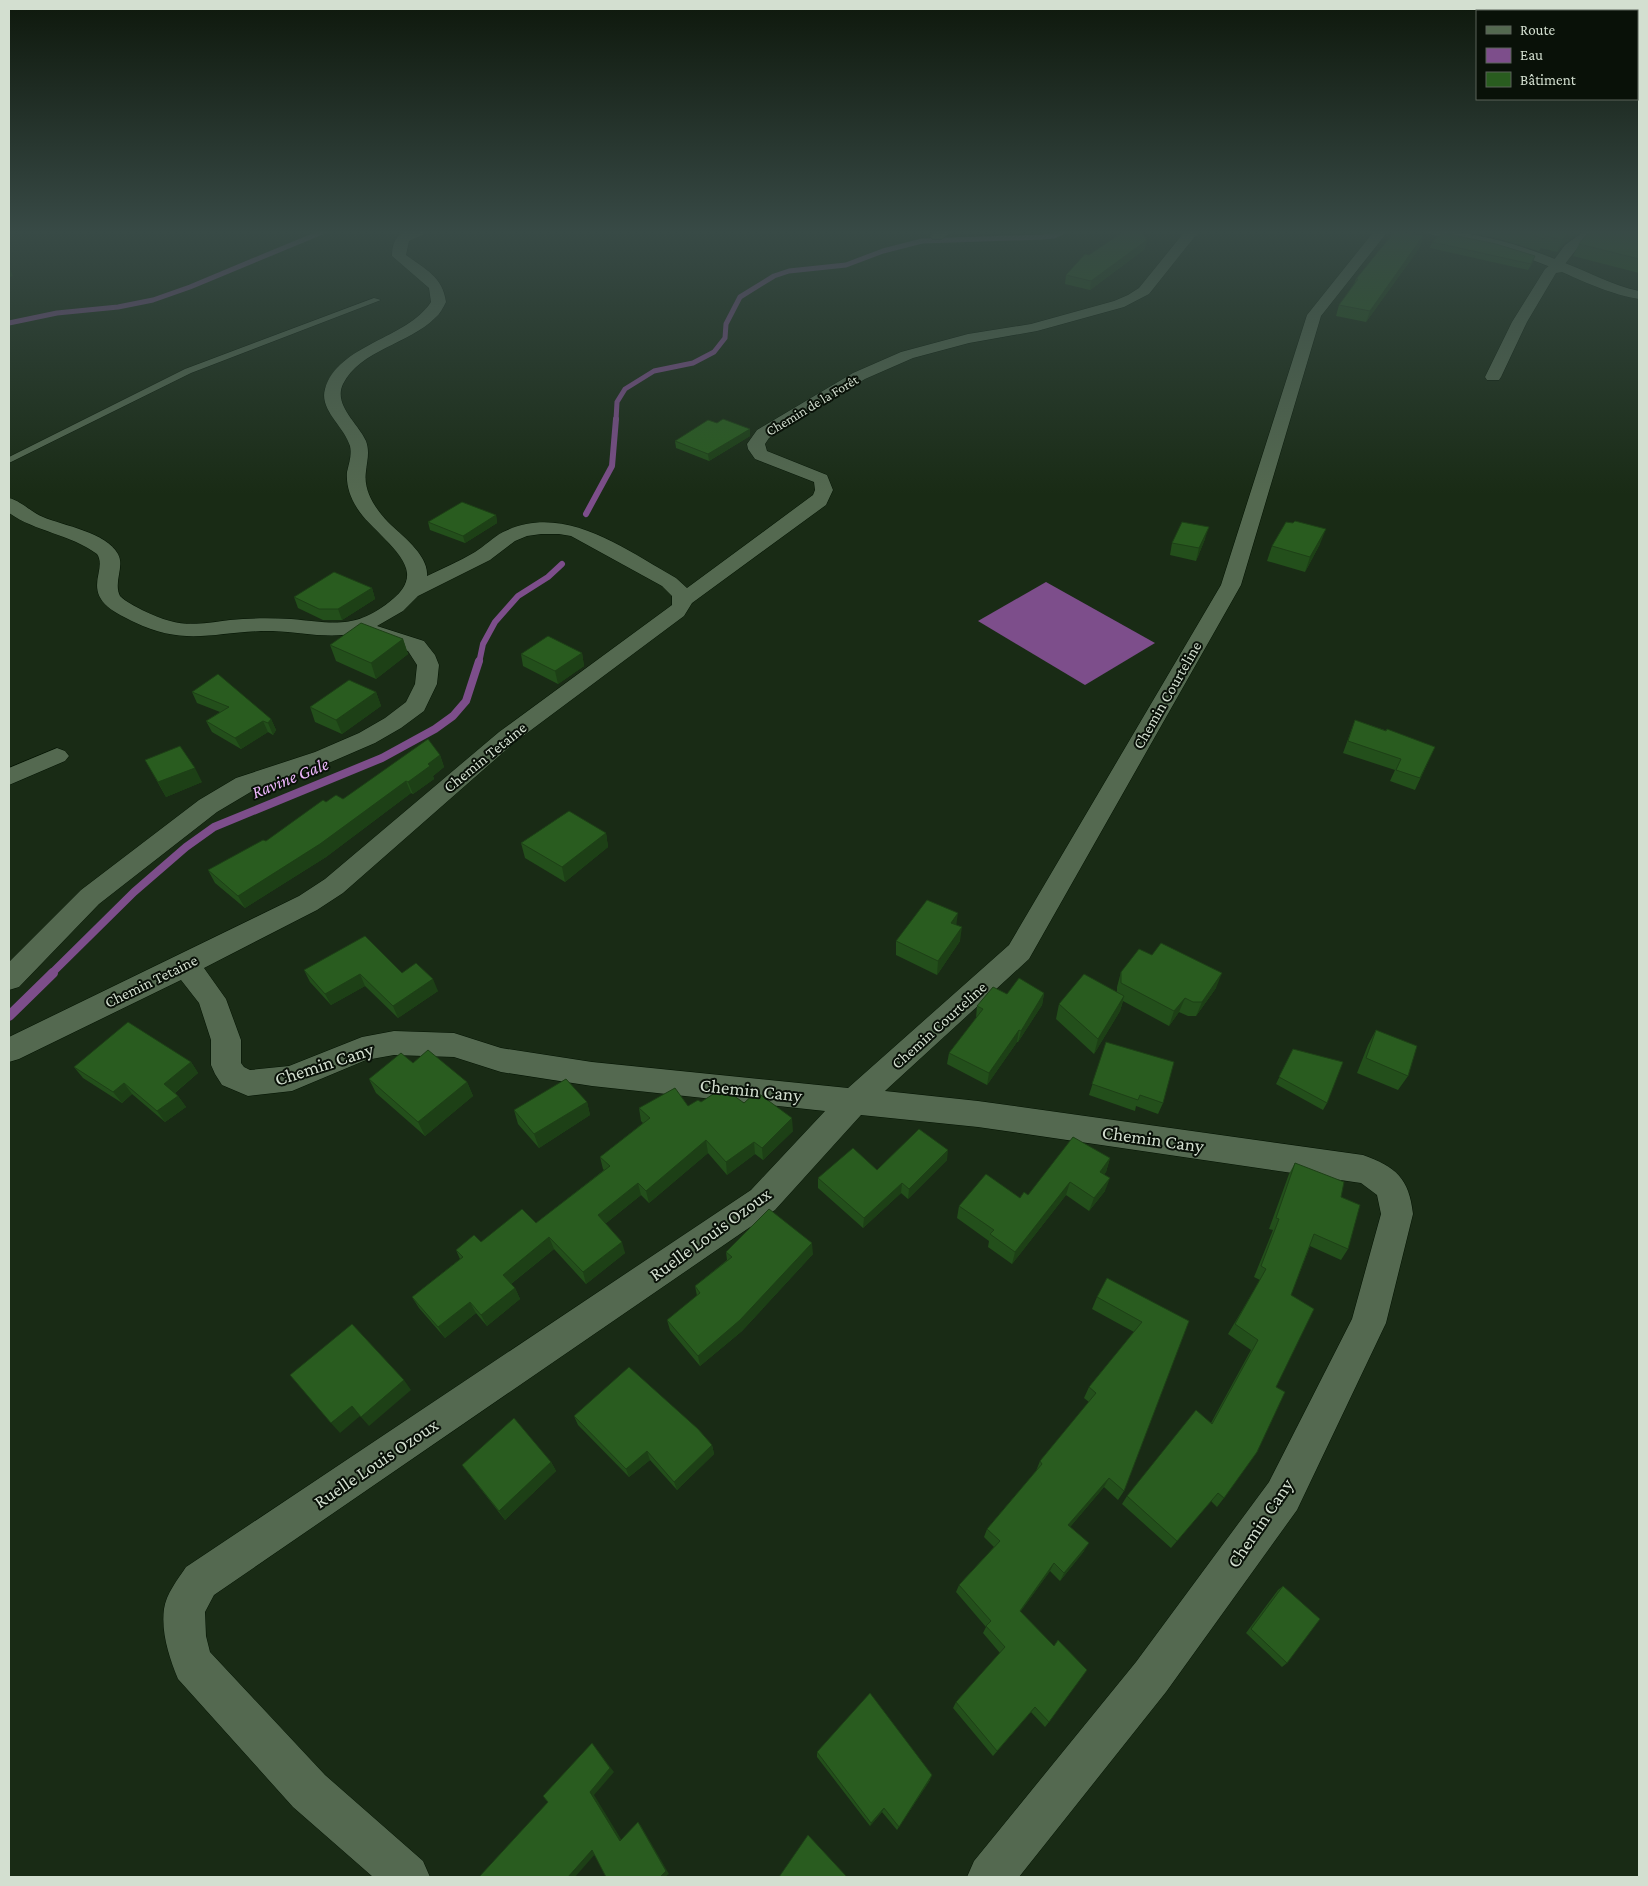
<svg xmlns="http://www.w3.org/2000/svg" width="1648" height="1886" font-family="'Crimson Pro',serif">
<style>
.water{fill:#7d4e8b}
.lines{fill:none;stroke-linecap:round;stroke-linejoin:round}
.stream-far3{stroke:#7d4e8b;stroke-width:5}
.stream-far2{stroke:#7d4e8b;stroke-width:6}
.stream-far1{stroke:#7d4e8b;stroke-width:8}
.stream{stroke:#7d4e8b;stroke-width:10}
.service-casing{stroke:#031302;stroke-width:1}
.minor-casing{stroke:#031302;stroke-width:1}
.secondary-casing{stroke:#031302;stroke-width:1}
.service{fill:#546950;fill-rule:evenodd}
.minor{fill:#546950;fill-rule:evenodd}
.secondary{fill:#546950;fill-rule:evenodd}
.wall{fill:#234f1b}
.shaded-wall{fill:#1d4016}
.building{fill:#295c1f;stroke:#1d4016}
.labels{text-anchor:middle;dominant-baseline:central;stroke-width:4;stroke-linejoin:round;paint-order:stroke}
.far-street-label{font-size:14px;fill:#d3dfd0;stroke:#091108}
.street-label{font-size:16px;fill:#d3dfd0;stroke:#091108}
.water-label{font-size:18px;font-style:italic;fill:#ecb6fb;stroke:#091108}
.near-street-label{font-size:19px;fill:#d3dfd0;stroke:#091108}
</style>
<rect width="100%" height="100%" fill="#192b15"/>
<path class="water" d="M 1046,582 L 1155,643 L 1085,685 L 978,621 Z"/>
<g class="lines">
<path class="stream-far3" d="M 9,323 L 57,313 L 118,307 L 153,300 L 190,287 L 327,230
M 616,420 L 617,402 L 625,389 L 654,371 L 693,363 L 714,352 L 725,338 L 726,324 L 740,297 L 774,276 L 789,271 L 846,265 L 883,251 L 922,241 L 1043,237 L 1054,236 L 1066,230"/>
<path class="stream-far2" d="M 586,514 L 612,466 L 616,419
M 479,663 L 483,644 L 495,622 L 518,596 L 548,577 L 562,564"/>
<path class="stream-far1" d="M 51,974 L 134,892 L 186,847 L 214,827 L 382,758 L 435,729 L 453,716 L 466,701 L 479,661"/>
<path class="stream" d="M 9,1016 L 53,973"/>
<defs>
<path id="service" d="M 374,298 L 381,300 L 191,373 L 9,463 L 9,457 L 185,369 Z"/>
<path id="minor" d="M 408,230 L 429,230 L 427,233 L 409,241 L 406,255 C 425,269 443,277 446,302 C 443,308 440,314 435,318 C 409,344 360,350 343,384 C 333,405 358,423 366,441 C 370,452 367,461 366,471 C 363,491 375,508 388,522 C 401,535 429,555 427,576 C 443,568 460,561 475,552 C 485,546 493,537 503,532 C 564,502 624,549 676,578 L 687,588 L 813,495 L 815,490 L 814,482 L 755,459 L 748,449 L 747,444 L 757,430 L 853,373 L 901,352 L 968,334 L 1031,324 L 1114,301 L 1128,295 L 1139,288 L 1186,230 L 1200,230 L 1149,294 L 1124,307 L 1037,331 L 969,343 L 913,358 L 865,379 L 769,438 L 765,444 L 767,451 L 827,475 L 833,490 L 826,505 L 692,603 L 684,616 L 515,742 L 343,893 L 317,910 L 204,968 L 226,999 L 241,1040 L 241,1063 L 244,1067 L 250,1070 L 289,1066 L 362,1037 L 394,1031 L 454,1033 L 501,1048 L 592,1062 L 848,1088 L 1009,945 L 1221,585 L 1307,315 L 1375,230 L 1389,230 L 1321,316 L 1241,585 L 1029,959 L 885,1091 L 978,1101 L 1363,1155 C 1396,1167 1409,1178 1413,1214 L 1386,1323 L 1297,1510 L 1166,1692 L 1019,1877 L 967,1877 L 974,1861 L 1136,1662 L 1269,1482 L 1352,1319 L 1381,1214 L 1377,1195 L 1361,1183 L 978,1127 L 861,1115 L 775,1210 L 214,1595 L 205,1612 L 206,1636 L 210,1652 L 325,1775 L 423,1861 L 430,1877 L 373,1877 L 293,1807 L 178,1679 C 169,1657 161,1633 164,1609 C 166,1594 178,1579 186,1567 L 751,1190 L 825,1111 L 592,1086 L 501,1072 L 454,1057 L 394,1055 L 366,1060 L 292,1091 L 248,1096 L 222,1085 L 215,1074 L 211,1065 L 211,1040 L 199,1003 L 181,980 L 19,1059 L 9,1062 L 9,1037 L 299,896 L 325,879 L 499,732 L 672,605 L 672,596 L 662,586 L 571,536 L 559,534 L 541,534 L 527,536 L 515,541 L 490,560 L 418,596 L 403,611 L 377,626 L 424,641 L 435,655 L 439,665 L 437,684 L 424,711 L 401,728 L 375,743 L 331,762 L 254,790 L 217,812 L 99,904 L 19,987 L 9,990 L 9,962 L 81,890 L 199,800 L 236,778 L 315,752 L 359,733 L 385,718 L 406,702 L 415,684 L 417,665 L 408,651 L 361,635 L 360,632 C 330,640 303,632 273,631 C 219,630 187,648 134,622 C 126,618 115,613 108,607 C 85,587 107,569 97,554 C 70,534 36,532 9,513 L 9,498 C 21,501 31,512 43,517 C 64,526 106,532 118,554 C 125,567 113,582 120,596 C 126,602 135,606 142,610 C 179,628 192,625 230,620 C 250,618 270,618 291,619 C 334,623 357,630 394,598 C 401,592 408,583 407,573 C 405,551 368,527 357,508 C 350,497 346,485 347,472 C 349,463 352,455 350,446 C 344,426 319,410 325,389 C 338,344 407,339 431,302 L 429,288 L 392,256 C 392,243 396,235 408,230 Z
M 937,230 L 954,230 L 942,239 L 932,239 L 930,236 Z
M 1586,230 L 1605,230 L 1579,246 L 1565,264 L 1571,268 L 1569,271 L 1556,273 L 1527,322 L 1501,377 L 1499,380 L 1487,380 L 1485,377 L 1512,322 L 1545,269 L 1550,265 L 1565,245 Z
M 57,748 L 65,751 L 69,756 L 65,761 L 9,785 L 9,768 Z"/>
<path id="secondary" d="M 1422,230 C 1470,230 1516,243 1560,261 C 1587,271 1611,285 1639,291 L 1639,299 C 1602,293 1570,274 1535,261 C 1499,248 1462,242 1424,233 Z"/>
</defs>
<use href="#service" class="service-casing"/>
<use href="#minor" class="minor-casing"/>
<use href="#secondary" class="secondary-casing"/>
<use href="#service" class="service"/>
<use href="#minor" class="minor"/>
<use href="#secondary" class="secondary"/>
</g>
<path class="wall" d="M 1453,230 L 1583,230 L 1564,243 L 1557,252 L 1541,248 L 1539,251 L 1493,237 Z
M 1639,230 L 1639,273 L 1573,256 L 1579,244 Z
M 1423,236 L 1420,247 L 1366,322 L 1336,316 L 1339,305 L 1354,284 L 1356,279 Z
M 1432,242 L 1533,262 L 1528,270 L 1430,248 Z
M 1145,249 L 1090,290 L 1065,284 L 1066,275 L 1089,255 Z
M 717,423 L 750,436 L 709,461 L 676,448 L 675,441 Z
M 496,515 L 497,523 L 465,543 L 430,530 L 428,522 Z
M 1205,539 L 1196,561 L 1170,555 L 1172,543 Z
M 1320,544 L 1305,572 L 1267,561 L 1272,546 Z
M 372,588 L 375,599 L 342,620 L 323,620 L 298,608 L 294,597 Z
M 403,639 L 408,654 L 376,679 L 336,661 L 330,645 Z
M 582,653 L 584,666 L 558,684 L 523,666 L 521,654 Z
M 192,692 L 271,719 L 276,730 L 273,735 L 268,732 L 241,749 L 212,732 L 206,721 L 220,712 L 197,703 Z
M 376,692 L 381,706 L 342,734 L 315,722 L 310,707 Z
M 1355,720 L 1435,747 L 1415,790 L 1390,781 L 1395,770 L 1343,753 Z
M 440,755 L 444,767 L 433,776 L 434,779 L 413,794 L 411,793 L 326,857 L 245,908 L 215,883 L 208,870 L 266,841 L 326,802 L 343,799 Z
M 145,760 L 202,782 L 166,797 Z
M 606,833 L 608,847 L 565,882 L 525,858 L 521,843 Z
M 957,925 L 960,941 L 937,975 L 896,955 L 896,941 Z
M 304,970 L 402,973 L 438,991 L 398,1018 L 365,986 L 331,1005 L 310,982 Z
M 1121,972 L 1216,988 L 1196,1016 L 1188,1016 L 1179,1012 L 1169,1026 L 1123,1001 L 1120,1011 L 1094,1054 L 1056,1019 L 1059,1004 L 1117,992 L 1117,987 Z
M 1044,993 L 1042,1005 L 1018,1042 L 1017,1042 L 987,1085 L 947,1064 L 949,1053 L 976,1018 L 977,1006 L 1007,994 Z
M 1376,1030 L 1408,1076 L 1398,1090 L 1357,1073 L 1368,1045 Z
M 1106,1042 L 1163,1103 L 1158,1114 L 1136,1106 L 1135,1111 L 1089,1095 Z
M 1293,1049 L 1327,1103 L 1323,1110 L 1276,1084 Z
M 191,1062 L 198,1073 L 175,1093 L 178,1096 L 186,1107 L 165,1122 L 132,1094 L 122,1103 L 83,1078 L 74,1067 Z
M 413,1063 L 467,1082 L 473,1096 L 425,1136 L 376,1093 L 369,1079 Z
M 587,1102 L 590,1115 L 539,1148 L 518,1124 L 514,1110 Z
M 701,1102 L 744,1103 L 793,1131 L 763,1160 L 755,1154 L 727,1175 L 708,1153 L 649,1203 L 641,1195 L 605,1224 L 625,1253 L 586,1284 L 554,1249 L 511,1284 L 515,1288 L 520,1299 L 487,1326 L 476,1313 L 445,1338 L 419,1308 L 412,1297 L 460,1259 L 456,1250 L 536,1223 L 604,1170 L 603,1169 L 600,1157 L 643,1123 L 641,1121 L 639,1108 L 688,1106 Z
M 1110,1158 L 1106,1172 L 1104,1174 L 1105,1191 L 1089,1211 L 1066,1195 L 1012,1264 L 988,1247 L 989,1241 L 957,1218 L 959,1206 L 1020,1198 L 1028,1195 Z
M 947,1160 L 908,1199 L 901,1193 L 863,1228 L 818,1188 L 818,1178 Z
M 1295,1163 L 1341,1197 L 1348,1249 L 1341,1260 L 1310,1246 L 1291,1295 L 1276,1387 L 1224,1498 L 1217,1507 L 1211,1501 L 1171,1548 L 1122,1504 L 1127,1496 L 1211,1423 L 1251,1350 L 1228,1334 L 1260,1280 L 1254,1277 L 1273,1230 L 1269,1229 L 1289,1174 Z
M 726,1252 L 813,1254 L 742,1331 L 700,1366 L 670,1330 L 667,1320 L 697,1296 L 695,1286 L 727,1260 Z
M 1097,1297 L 1189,1321 L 1124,1491 L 1118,1500 L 1104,1487 L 1070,1527 L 1084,1551 L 1060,1581 L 1050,1571 L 1020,1612 L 1049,1722 L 1045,1727 L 1031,1712 L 993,1756 L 953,1708 L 956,1702 L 1000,1653 L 983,1633 L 986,1627 L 956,1592 L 959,1585 L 994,1547 L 984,1537 L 987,1529 L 1036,1471 L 1040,1461 L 1089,1402 L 1084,1398 L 1089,1387 L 1134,1332 L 1092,1309 Z
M 574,1416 L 712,1445 L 714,1454 L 677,1490 L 650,1460 L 629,1477 L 578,1425 Z
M 551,1462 L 556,1471 L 505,1520 L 469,1474 L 462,1465 Z
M 1283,1586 L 1287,1663 L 1282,1667 L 1246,1633 L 1278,1590 Z
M 817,1752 L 930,1780 L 897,1830 L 882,1812 L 870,1826 L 817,1757 Z"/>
<path class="shaded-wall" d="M 1571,230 L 1583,230 L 1564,243 L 1557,252 L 1562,240 Z
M 1423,236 L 1420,247 L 1366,322 L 1370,311 Z
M 1147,240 L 1145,249 L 1090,290 L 1091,281 Z
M 9,267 L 13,276 L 9,277 Z
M 750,429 L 750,436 L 709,461 L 708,454 Z
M 496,515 L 497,523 L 465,543 L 463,536 Z
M 1209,527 L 1205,539 L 1196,561 L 1199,548 Z
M 1326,529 L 1320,544 L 1305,572 L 1310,557 Z
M 372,588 L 375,599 L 342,620 L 338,609 Z
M 403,639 L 408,654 L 376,679 L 371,663 Z
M 582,653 L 584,666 L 558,684 L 555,671 Z
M 376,692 L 381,706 L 342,734 L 336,720 Z
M 271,719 L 276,730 L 273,735 L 268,723 Z
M 263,721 L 268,732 L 241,749 L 235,738 Z
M 440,755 L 444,767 L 433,776 L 434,779 L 413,794 L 408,782 L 428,764 Z
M 195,768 L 202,782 L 166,797 L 158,782 Z
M 406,781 L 411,793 L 326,857 L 245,908 L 238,896 Z
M 606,833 L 608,847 L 565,882 L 562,867 Z
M 958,913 L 956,927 L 951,923 Z
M 962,927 L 960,941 L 937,975 L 938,961 Z
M 1222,973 L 1216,988 L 1196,1016 L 1202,1002 Z
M 360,974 L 365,986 L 331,1005 L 325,994 Z
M 433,979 L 438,991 L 398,1018 L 393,1006 Z
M 1044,993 L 1042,1005 L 1018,1042 L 1021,1031 Z
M 1124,996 L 1120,1011 L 1094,1054 L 1098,1039 Z
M 1185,998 L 1179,1012 L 1169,1026 L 1174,1011 Z
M 1019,1030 L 1017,1042 L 987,1085 L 989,1073 Z
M 191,1062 L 198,1073 L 172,1095 L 164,1084 Z
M 467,1082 L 473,1096 L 425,1136 L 418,1122 Z
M 124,1083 L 132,1094 L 122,1103 L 113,1092 Z
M 178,1096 L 186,1107 L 165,1122 L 157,1111 Z
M 587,1102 L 590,1115 L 539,1148 L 534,1134 Z
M 792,1118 L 793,1131 L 763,1160 L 762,1148 Z
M 706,1140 L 708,1153 L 649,1203 L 646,1191 Z
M 754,1142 L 755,1154 L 727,1175 L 726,1162 Z
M 948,1150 L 947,1160 L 908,1199 L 909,1189 Z
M 1110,1158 L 1106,1172 L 1096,1185 L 1100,1172 Z
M 1110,1178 L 1105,1191 L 1089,1211 L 1094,1198 Z
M 1070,1182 L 1066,1195 L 1012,1264 L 1015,1252 Z
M 638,1183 L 641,1195 L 601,1227 L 598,1215 Z
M 902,1183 L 901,1193 L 863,1228 L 864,1218 Z
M 549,1237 L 554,1249 L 508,1286 L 503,1275 Z
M 622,1242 L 625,1253 L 586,1284 L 583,1272 Z
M 812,1243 L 813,1254 L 742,1331 L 700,1366 L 698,1356 Z
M 515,1288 L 520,1299 L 487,1326 L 481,1315 Z
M 470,1302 L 476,1313 L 445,1338 L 438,1327 Z
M 404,1380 L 411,1390 L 369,1426 L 361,1417 Z
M 352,1406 L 360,1416 L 340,1433 L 331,1423 Z
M 712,1445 L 714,1454 L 677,1490 L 674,1482 Z
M 647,1451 L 650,1460 L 629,1477 L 626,1469 Z
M 551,1462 L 556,1471 L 505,1520 L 499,1511 Z
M 1109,1478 L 1104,1487 L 1064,1534 L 1068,1525 Z
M 1089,1543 L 1084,1551 L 1060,1581 L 1064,1573 Z
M 1054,1563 L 1050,1571 L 1016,1618 L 1020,1611 Z
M 592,1743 L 614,1772 L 594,1795 L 624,1844 L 620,1841 L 590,1792 Z
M 932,1775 L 930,1780 L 897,1830 L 899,1827 Z
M 884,1808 L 882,1812 L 870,1826 L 871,1823 Z
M 638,1822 L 641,1826 L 669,1874 L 665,1877 L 660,1877 Z
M 592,1850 L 596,1853 L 575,1877 L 568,1877 Z"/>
<path class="building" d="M 1126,230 L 1140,230 L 1147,240 L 1091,281 L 1066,275 L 1085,254 L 1089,255 Z
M 1516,230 L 1571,230 L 1562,240 L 1546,236 L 1544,239 Z
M 1594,230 L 1639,230 L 1639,259 L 1579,244 L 1586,235 Z
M 1395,231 L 1423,236 L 1370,311 L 1339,305 L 1358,279 L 1356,279 Z
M 1443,233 L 1496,244 L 1535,256 L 1531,264 L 1432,242 Z
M 723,419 L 750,429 L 708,454 L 675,441 L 708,420 L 717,423 Z
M 462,502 L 496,515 L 463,536 L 428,522 Z
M 1295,521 L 1326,529 L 1310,557 L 1272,546 L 1286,522 L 1293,523 Z
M 1182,522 L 1209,527 L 1199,548 L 1172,543 Z
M 334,572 L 372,588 L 338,609 L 319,609 L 294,597 Z
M 361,623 L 403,639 L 371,663 L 330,645 Z
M 548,636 L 582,653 L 555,671 L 521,654 Z
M 218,674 L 271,719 L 268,723 L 263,721 L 235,738 L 206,721 L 229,707 L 192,692 Z
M 349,680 L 376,692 L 336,720 L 310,707 Z
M 1355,720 L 1386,731 L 1387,729 L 1435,747 L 1420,778 L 1396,770 L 1401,759 L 1348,741 Z
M 428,739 L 440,755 L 428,764 L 430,766 L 408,782 L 406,781 L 320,844 L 238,896 L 208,870 L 263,840 L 266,841 L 323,800 L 326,802 L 336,795 L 343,799 Z
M 180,746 L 195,768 L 158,782 L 145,760 Z
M 569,811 L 606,833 L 562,867 L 521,843 Z
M 927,900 L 958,913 L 951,923 L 962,927 L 938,961 L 896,941 Z
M 365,936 L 402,973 L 416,963 L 433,979 L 393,1006 L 360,974 L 325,994 L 304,970 Z
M 1161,943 L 1222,973 L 1202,1002 L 1193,1002 L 1185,998 L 1174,1011 L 1121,983 L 1121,972 L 1139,949 L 1152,955 Z
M 1084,974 L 1124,996 L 1098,1039 L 1059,1004 Z
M 1019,978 L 1044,993 L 1021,1031 L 1019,1030 L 989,1073 L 949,1053 L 983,1009 L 977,1006 L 993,987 L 1007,994 Z
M 128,1022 L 191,1062 L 164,1084 L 178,1096 L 157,1111 L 124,1083 L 113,1092 L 74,1067 Z
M 1376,1030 L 1417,1046 L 1408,1076 L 1366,1058 Z
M 1106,1042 L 1174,1062 L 1163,1103 L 1140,1095 L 1138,1100 L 1092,1084 Z
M 1293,1049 L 1343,1062 L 1327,1103 L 1279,1077 Z
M 428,1050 L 467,1082 L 418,1122 L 369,1079 L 401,1053 L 413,1063 Z
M 566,1079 L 587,1102 L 534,1134 L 514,1110 Z
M 675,1088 L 688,1106 L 698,1100 L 701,1102 L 721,1089 L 726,1090 L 744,1103 L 755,1093 L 758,1093 L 792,1118 L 762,1148 L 754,1142 L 726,1162 L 706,1140 L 646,1191 L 638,1183 L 598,1215 L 622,1242 L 583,1272 L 549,1237 L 503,1275 L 515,1288 L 481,1315 L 470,1302 L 438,1327 L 412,1297 L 463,1257 L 456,1250 L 474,1235 L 481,1242 L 522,1209 L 536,1223 L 610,1166 L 600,1157 L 650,1118 L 639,1108 Z
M 919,1129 L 948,1150 L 909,1189 L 902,1183 L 864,1218 L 818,1178 L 853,1148 L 877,1170 Z
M 1073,1137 L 1110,1158 L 1100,1172 L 1110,1178 L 1094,1198 L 1070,1182 L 1015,1252 L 990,1234 L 994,1230 L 959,1206 L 986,1174 L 1020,1198 L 1024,1192 L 1028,1195 Z
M 1295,1163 L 1344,1182 L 1341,1197 L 1360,1205 L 1348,1249 L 1314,1234 L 1291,1295 L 1314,1309 L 1276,1387 L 1285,1392 L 1257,1452 L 1224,1498 L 1218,1493 L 1177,1541 L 1127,1496 L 1196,1410 L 1212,1424 L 1258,1340 L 1235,1324 L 1266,1269 L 1261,1266 L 1279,1219 L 1276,1218 Z
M 769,1209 L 812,1243 L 740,1320 L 698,1356 L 667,1320 L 700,1293 L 695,1286 L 732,1257 L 726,1252 Z
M 1107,1278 L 1189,1321 L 1124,1491 L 1109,1478 L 1068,1525 L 1089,1543 L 1064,1573 L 1054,1563 L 1020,1611 L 1054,1646 L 1058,1640 L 1087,1670 L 1049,1722 L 1035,1707 L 997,1751 L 956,1702 L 1005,1647 L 986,1626 L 991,1621 L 959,1585 L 1000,1541 L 987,1529 L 1042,1464 L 1040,1461 L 1096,1393 L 1089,1387 L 1142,1322 L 1097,1297 Z
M 352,1324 L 404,1380 L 361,1417 L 352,1406 L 331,1423 L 290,1375 Z
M 629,1367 L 698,1429 L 712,1445 L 674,1482 L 647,1451 L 626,1469 L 574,1416 Z
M 514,1418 L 551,1462 L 499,1511 L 462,1465 Z
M 1283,1586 L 1320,1619 L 1287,1663 L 1251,1629 Z
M 870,1693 L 932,1775 L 899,1827 L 884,1808 L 871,1823 L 817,1752 Z
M 592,1743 L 610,1768 L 590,1792 L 620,1841 L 638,1822 L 666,1871 L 660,1877 L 606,1877 L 592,1850 L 568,1877 L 479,1877 L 548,1802 L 543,1796 Z
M 808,1835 L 847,1877 L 779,1877 Z"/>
<linearGradient id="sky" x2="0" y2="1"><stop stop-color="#0e180c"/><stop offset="0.47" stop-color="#384a46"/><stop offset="1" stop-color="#384a46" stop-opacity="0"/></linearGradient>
<rect width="1648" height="494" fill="url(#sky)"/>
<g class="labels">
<g class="far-street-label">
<text transform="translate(812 405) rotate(-31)">Chemin de la Forêt</text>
</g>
<g class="street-label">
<text transform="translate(1167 695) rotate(-60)">Chemin Courteline</text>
<text transform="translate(485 757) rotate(-39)">Chemin Tetaine</text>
<text transform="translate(151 981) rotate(-26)">Chemin Tetaine</text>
<text transform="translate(939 1025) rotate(-42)">Chemin Courteline</text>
</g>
<g class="water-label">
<text transform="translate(290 778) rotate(-22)">Ravine Gale</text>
</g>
<g class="near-street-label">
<text transform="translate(324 1064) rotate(-18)">Chemin Cany</text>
<text transform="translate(751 1090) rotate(6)">Chemin Cany</text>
<text transform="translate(1153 1139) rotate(8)">Chemin Cany</text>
<text transform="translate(710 1234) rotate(-36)">Ruelle Louis Ozoux</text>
<text transform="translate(376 1463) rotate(-34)">Ruelle Louis Ozoux</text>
<text transform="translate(1260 1523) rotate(-56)">Chemin Cany</text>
</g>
</g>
<rect width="1648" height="1886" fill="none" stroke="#d3dfd0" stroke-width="20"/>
<rect x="1476" y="10" width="162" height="90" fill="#091108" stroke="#5a6358"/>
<rect x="1486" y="26" width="25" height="8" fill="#546950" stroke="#5a6358"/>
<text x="1520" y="35" font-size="15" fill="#d3dfd0">Route</text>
<rect x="1486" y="48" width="25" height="15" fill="#7d4e8b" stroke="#5a6358"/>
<text x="1520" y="60" font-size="15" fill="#d3dfd0">Eau</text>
<rect x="1486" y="72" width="25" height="15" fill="#295c1f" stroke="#5a6358"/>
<text x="1520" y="85" font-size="15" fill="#d3dfd0">Bâtiment</text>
</svg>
